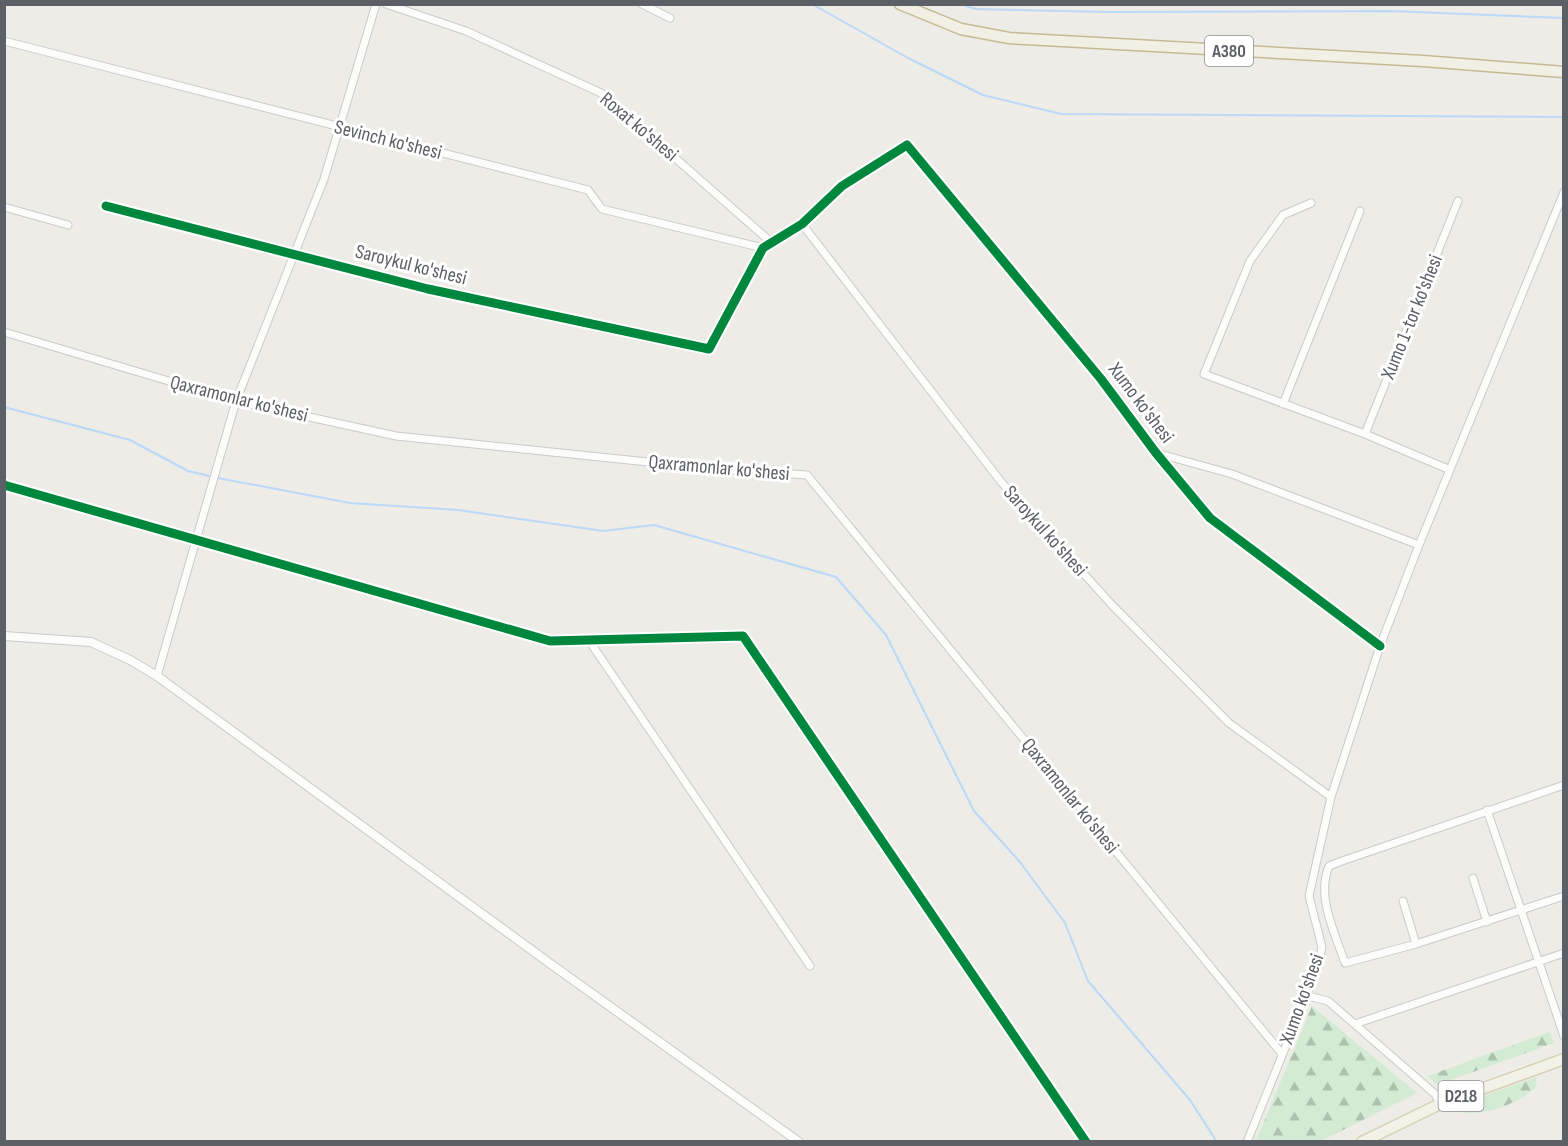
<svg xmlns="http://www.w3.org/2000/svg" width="1568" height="1146" font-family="'Sofia Sans Condensed',sans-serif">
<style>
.forest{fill:url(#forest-firs)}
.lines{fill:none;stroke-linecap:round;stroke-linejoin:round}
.stream{stroke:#bad8f8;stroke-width:2}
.minor-casing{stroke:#c9cac9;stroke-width:9}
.tertiary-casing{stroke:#c9cac9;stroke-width:10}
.primary-casing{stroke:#d7d0b3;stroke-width:13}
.trunk-casing{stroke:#c5ba93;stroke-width:13}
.minor{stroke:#fcfcfb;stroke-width:7}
.tertiary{stroke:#fcfcfb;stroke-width:8}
.primary{stroke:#f3f2e8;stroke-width:10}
.trunk{stroke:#f2f0e4;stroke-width:10}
.cycleway-casing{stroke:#fff;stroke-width:13}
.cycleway{stroke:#00873e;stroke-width:9}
.labels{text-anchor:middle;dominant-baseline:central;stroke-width:6;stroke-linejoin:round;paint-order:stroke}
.shield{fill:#fff;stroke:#8d8f94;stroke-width:1.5}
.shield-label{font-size:18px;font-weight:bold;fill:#5c5f66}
.street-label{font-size:20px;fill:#5c5f66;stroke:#fff}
</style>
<defs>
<pattern id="forest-firs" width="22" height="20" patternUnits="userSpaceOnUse" patternTransform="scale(1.5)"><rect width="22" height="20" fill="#d3ebd3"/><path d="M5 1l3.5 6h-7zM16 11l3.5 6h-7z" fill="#aec2af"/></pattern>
</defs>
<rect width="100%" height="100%" fill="#edece7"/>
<path class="forest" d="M 1312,1006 L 1417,1093 L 1321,1141 L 1256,1141 Z
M 1549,1032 L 1554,1043 L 1437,1085 L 1428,1076 Z
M 1537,1077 L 1536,1086 C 1526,1102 1467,1124 1452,1107 Z"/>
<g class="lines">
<path class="stream" d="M 812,4 L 908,58 L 983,95 L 1061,114 L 1564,117
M 961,4 L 975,9 L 1110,12 L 1391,11 L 1564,18
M 4,407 L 130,440 L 188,471 L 209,476
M 218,478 L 350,503 L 458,510 L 603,531 L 654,525 L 836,577 L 886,635 L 974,811 L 1020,862 L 1065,923 L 1088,981 L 1190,1100 L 1217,1142"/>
<defs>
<path id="minor" d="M 386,4 L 466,31 L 601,93 L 772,243
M 642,4 L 670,18
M 4,41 L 588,190 L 602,209 L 763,248
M 1311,203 L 1283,215 L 1250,261 L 1204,374 L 1365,434 L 1448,469
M 106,206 L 428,289 L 709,349 L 763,248 L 802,224 L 842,186 L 907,145 L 1101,379 L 1156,453 L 1210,518 L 1380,646
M 4,207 L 68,225
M 802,224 L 1002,483 L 1112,605 L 1229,723 L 1331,797
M 4,332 L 236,401 L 396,436 L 716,469 L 807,475 L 1282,1054
M 1283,404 L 1360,211
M 1365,434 L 1458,201
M 1156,453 L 1232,474 L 1419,545
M 4,485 L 550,641 L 743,636 L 1086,1142
M 588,639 L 810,966
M 157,676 L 236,401 L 324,179 L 376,4
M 1564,785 L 1342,861 L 1329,866 C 1316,897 1335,933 1345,963 L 1416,944 L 1564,896
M 1487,810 L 1564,1036
M 1473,878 L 1487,922
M 1403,901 L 1416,944
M 1308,996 L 1328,1001 L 1435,1094 L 1440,1104
M 1355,1024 L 1564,953
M 1247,1142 L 1318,967 L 1322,947 L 1309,896 L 1331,797 L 1380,646 L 1419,545 L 1564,192"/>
<path id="tertiary" d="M 4,636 L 91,642 L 130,660 L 157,676 L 548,962 L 799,1142"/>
<path id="primary" d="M 1362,1142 L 1440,1104 L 1564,1059"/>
<path id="trunk" d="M 900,4 L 961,29 L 1009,38 L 1423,61 L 1564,72"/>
</defs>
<use href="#minor" class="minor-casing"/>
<use href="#tertiary" class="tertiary-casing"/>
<use href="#primary" class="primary-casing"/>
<use href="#trunk" class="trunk-casing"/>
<use href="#minor" class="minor"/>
<use href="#tertiary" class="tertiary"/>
<use href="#primary" class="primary"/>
<use href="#trunk" class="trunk"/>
<defs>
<path id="cycleway" d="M 106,206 L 428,289 L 709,349 L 763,248 L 802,224 L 842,186 L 907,145 L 1101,379 L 1156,453 L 1210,518 L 1380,646
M 4,485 L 550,641 L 743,636 L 1086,1142"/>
</defs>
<use href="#cycleway" class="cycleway-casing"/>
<use href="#cycleway" class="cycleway"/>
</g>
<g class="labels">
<g class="shield">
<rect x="1205" y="36" width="48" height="30" rx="4.5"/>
<rect x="1438.5" y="1081" width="45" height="30" rx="4.5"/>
</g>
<g class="shield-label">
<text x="1229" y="51">A380</text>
<text x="1461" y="1096">D218</text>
</g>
<g class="street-label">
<text transform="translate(639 127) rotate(40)">Roxat ko'shesi</text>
<text transform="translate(388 140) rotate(14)">Sevinch ko'shesi</text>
<text transform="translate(411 265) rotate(14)">Saroykul ko'shesi</text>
<text transform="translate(1412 317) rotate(-68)">Xumo 1-tor ko'shesi</text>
<text transform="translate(239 399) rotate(14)">Qaxramonlar ko'shesi</text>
<text transform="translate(1141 403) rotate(53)">Xumo ko'shesi</text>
<text transform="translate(719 468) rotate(5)">Qaxramonlar ko'shesi</text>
<text transform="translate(1045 531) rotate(48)">Saroykul ko'shesi</text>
<text transform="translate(1070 796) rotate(51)">Qaxramonlar ko'shesi</text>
<text transform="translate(1302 999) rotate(-70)">Xumo ko'shesi</text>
</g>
</g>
<rect width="1568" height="1146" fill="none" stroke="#5c5f66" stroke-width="12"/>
</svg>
